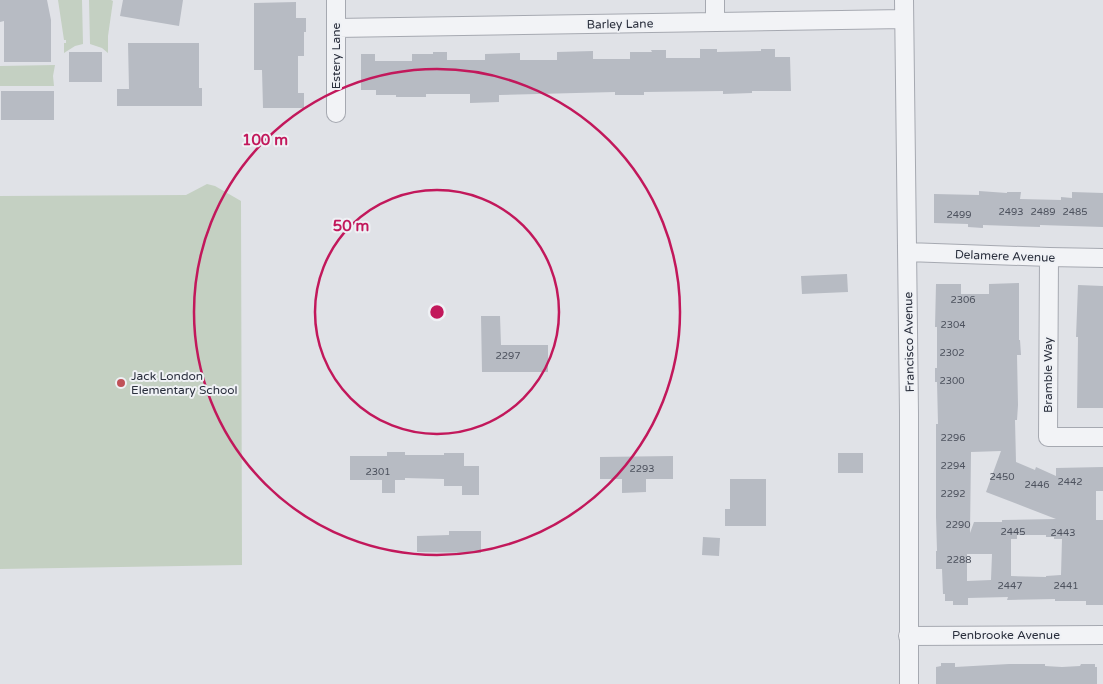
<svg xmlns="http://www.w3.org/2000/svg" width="1103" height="684" font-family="'Varela Round',sans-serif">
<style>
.green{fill:#c4d0c2}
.building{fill:#b7bbc3;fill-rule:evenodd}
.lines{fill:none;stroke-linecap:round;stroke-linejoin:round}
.minor-casing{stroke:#a6a9b1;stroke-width:20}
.minor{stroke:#f2f3f6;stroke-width:18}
.ring{fill:none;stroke:#c2185b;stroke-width:2.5}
.poi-dot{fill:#c05158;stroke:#eff1f5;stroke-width:2}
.labels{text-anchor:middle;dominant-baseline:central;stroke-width:4;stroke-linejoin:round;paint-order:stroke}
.number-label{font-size:10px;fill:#4d525e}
.street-label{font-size:12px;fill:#2a2f3d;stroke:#eff1f5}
.poi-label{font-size:12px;fill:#2a2f3d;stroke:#eff1f5;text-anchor:start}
.centre{fill:#c2185b;stroke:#eff1f5;stroke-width:2.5}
.ring-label{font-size:15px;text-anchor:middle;font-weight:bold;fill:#c2185b;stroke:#eff1f5;stroke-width:4;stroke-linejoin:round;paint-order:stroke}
</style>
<rect width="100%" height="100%" fill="#e0e2e7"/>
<path class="green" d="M 58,0 L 82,0 L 83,44 L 75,46 L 64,53 L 64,43 L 66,43 L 66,40 L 64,40 Z
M 89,0 L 111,0 L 113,1 L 108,36 L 108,53 L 102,48 L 90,44 Z
M 55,65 L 53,76 L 54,86 L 0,86 L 0,66 Z
M 207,184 L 215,186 L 241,201 L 242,565 L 0,569 L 0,196 L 186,195 Z"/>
<path class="building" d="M 0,0 L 47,0 L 51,20 L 51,62 L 4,62 L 4,21 L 0,22 Z
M 123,0 L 183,0 L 179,26 L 120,16 Z
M 296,2 L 296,18 L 306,18 L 306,32 L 304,32 L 304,56 L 298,56 L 298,93 L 304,93 L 304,108 L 263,108 L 262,70 L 254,70 L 254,3 Z
M 128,43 L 199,43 L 199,88 L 202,88 L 202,106 L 117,106 L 117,89 L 129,89 Z
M 700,49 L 717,49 L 717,52 L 761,51 L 761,49 L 775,49 L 775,57 L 790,57 L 791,91 L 752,91 L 752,93 L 723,94 L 723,91 L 644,92 L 644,95 L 615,95 L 615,92 L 499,95 L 499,102 L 470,103 L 470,94 L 426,94 L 426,97 L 396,97 L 396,95 L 376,95 L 376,90 L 361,90 L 361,54 L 375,54 L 375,61 L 412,61 L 412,54 L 433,54 L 433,52 L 447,52 L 447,60 L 485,60 L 485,54 L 520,53 L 520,60 L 557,60 L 557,52 L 593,51 L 593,59 L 630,59 L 630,52 L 652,52 L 651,50 L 666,50 L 666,58 L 700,58 Z
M 69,52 L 102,52 L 102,82 L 69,82 Z
M 1,91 L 54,91 L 54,120 L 1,120 Z
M 979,191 L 1007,193 L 1007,192 L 1021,192 L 1020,199 L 1061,200 L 1061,197 L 1072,198 L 1072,192 L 1103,193 L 1103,227 L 1040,225 L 1040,227 L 983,225 L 983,228 L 968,227 L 968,224 L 934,223 L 934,194 L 979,195 Z
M 847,274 L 848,292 L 802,294 L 801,276 Z
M 1019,283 L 1019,340 L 1020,340 L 1021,355 L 1017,355 L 1018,405 L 1017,420 L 1015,420 L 1016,462 L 1035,470 L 1036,467 L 1056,476 L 1056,468 L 1103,467 L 1103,491 L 1096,491 L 1096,520 L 1103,520 L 1103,605 L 1086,605 L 1086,601 L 1055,601 L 1055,599 L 1007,600 L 1008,597 L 968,598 L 968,605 L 953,605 L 953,601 L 945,601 L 945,594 L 943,594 L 942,569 L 936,569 L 936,551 L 937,551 L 936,517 L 936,424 L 938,424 L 937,382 L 935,382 L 935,368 L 937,368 L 937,327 L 935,327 L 936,284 L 961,284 L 961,294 L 989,294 L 989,284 ZM 1001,451 L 986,492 L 1056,519 L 1002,520 L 1002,522 L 974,522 L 970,533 L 971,452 ZM 1017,535 L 1046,535 L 1046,537 L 1054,537 L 1054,539 L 1062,539 L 1061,575 L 1046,576 L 1046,577 L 1011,576 L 1011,539 L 1017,539 ZM 967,554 L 992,554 L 991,580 L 967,581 Z
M 1078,285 L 1103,286 L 1103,408 L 1077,408 L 1078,337 L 1076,337 Z
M 481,316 L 500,316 L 501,345 L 548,345 L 548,372 L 482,372 Z
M 387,452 L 405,452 L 405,455 L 444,455 L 444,453 L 464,453 L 464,466 L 479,466 L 479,495 L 462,495 L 462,486 L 444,486 L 444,479 L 405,478 L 405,480 L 395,480 L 395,493 L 382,493 L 382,480 L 350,480 L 350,456 L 387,456 Z
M 838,453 L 863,453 L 863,473 L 838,473 Z
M 673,456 L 673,479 L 646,479 L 646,492 L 622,493 L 622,479 L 600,479 L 600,457 Z
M 730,479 L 766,479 L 766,526 L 725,526 L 725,509 L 730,509 Z
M 449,531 L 481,531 L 481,553 L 417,552 L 417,536 L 449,535 Z
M 703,537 L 720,538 L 719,556 L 702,555 Z
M 941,663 L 955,663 L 955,667 L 1009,664 L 1045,664 L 1045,666 L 1062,667 L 1080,666 L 1081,664 L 1095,664 L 1095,667 L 1097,667 L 1097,684 L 936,684 L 936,667 L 941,666 Z"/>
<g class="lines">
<defs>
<path id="minor" d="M 715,0 L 715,22
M 904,0 L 909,413 L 909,684
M 336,28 L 904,19
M 336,113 L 336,0
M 907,252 L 1049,257 L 1103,258
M 1049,257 L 1048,437 L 1103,437
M 908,636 L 1103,635"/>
</defs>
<use href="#minor" class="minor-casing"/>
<use href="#minor" class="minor"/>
</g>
<g class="ring">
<circle cx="437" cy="312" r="122"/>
<circle cx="437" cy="312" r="243"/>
</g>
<circle class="poi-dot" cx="121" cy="383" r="5"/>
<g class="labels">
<g class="number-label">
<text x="1011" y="212">2493</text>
<text x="1043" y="212">2489</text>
<text x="1075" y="212">2485</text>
<text x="959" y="215">2499</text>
<text x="963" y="300">2306</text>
<text x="953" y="325">2304</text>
<text x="952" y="353">2302</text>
<text x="508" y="356">2297</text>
<text x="952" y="381">2300</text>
<text x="953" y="438">2296</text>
<text x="953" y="466">2294</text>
<text x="642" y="469">2293</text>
<text x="378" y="472">2301</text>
<text x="1002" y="477">2450</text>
<text x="1070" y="482">2442</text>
<text x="1037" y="485">2446</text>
<text x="953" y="494">2292</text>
<text x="958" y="525">2290</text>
<text x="1013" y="532">2445</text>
<text x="1063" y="533">2443</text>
<text x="959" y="560">2288</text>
<text x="1010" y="586">2447</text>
<text x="1066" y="586">2441</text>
</g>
<g class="street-label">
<text transform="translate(620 24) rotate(-1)">Barley Lane</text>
<text transform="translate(336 56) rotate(-90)">Estery Lane</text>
<text transform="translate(1005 256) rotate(2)">Delamere Avenue</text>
<text transform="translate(909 342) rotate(-91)">Francisco Avenue</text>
<text transform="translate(1048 375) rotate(-90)">Bramble Way</text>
<text x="1006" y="635">Penbrooke Avenue</text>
</g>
<g class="poi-label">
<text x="131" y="376">Jack London<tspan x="131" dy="14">Elementary School</tspan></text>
</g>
</g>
<circle cx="437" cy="312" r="8" class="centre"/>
<g class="ring-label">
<text x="265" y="145">100 m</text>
<text x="351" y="231">50 m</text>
</g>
</svg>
